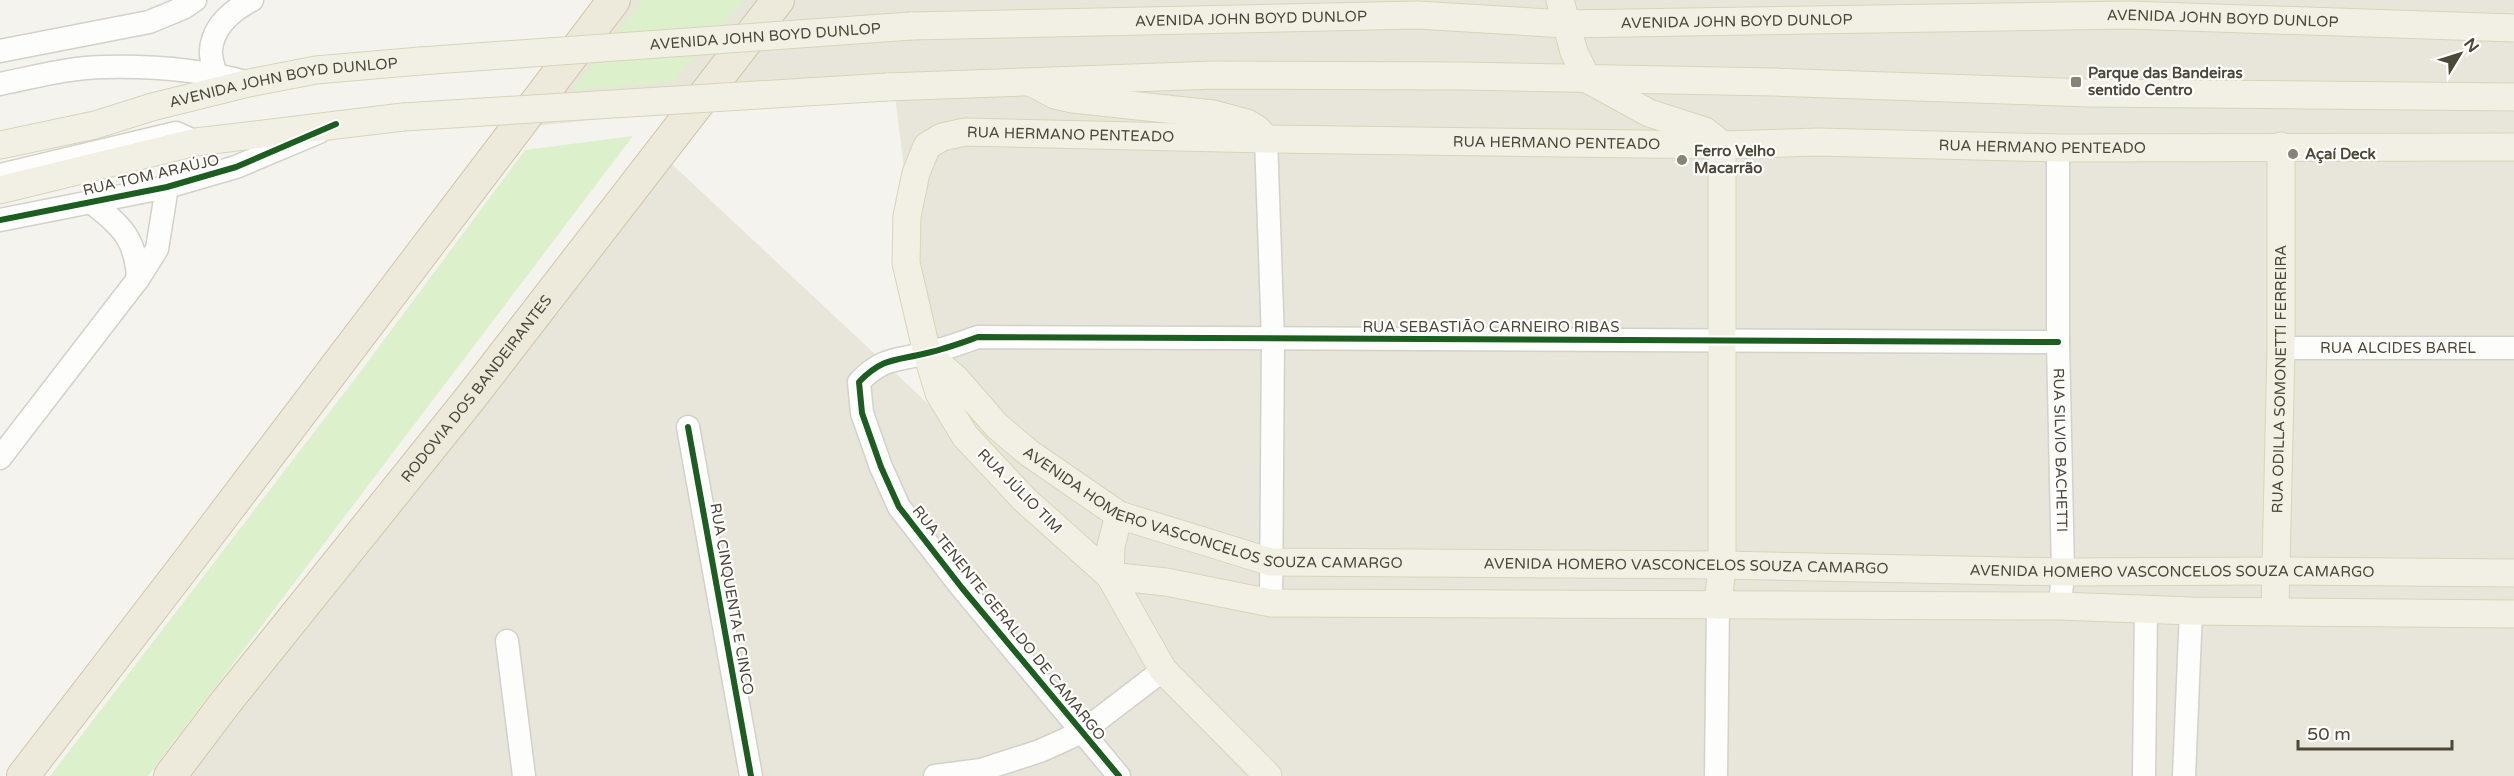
<svg xmlns="http://www.w3.org/2000/svg" width="2514" height="776" font-family="'Varela Round',sans-serif">
<style>
.residential{fill:#e8e6da}
.green{fill:#dcf1cb}
.lines{fill:none;stroke-linecap:round;stroke-linejoin:round}
.minor-casing{stroke:#d2d1ca;stroke-width:25}
.major-casing{stroke:#d8d4b8;stroke-width:29}
.highway-casing{stroke:#cfc6a6;stroke-width:34}
.minor{stroke:#fdfdfc;stroke-width:22}
.major{stroke:#f2f0e5;stroke-width:27}
.highway{stroke:#edeadb;stroke-width:32}
.major-bridge-casing{stroke:#d8d4b8;stroke-width:29;stroke-linecap:butt}
.major-bridge{stroke:#f2f0e5;stroke-width:27}
.cycleway-casing{stroke:#fff;stroke-width:10}
.cycleway{stroke:#1b5e20;stroke-width:6}
.poi-dot{fill:#878377;stroke:#fff;stroke-width:2}
.labels{text-anchor:middle;dominant-baseline:central;stroke-width:4.5;stroke-linejoin:round;paint-order:stroke}
.street-label{font-size:15px;fill:#4c4737;stroke:#fff}
.poi-label{font-size:15px;font-weight:bold;fill:#4c4737;stroke:#fff;text-anchor:start}
</style>
<rect width="100%" height="100%" fill="#f4f3ed"/>
<path class="residential" d="M 614,0 L 2514,0 L 2514,776 L 177,776 L 660,153 L 1016,486 L 927,353 L 894,88 L 516,128 Z"/>
<path class="green" d="M 642,0 L 744,0 L 673,82 L 572,90 Z
M 633,136 L 148,776 L 50,776 L 358,375 L 525,150 Z"/>
<g class="lines">
<defs>
<g id="minor">
<path d="M 0,51 L 149,22 L 183,8 L 195,0"/>
<path d="M 215,74 C 214,66 210,57 211,50 C 213,26 233,10 252,0"/>
<path d="M 0,84 C 34,77 71,67 106,67 C 153,66 203,70 249,83"/>
<path d="M 1266,139 L 1273,340 L 1271,603"/>
<path id="s1" d="M 2058,148 L 2058,342 L 2063,572 L 2060,606"/>
<path d="M 0,175 L 176,133 L 196,142"/>
<path d="M 91,202 C 122,226 136,239 138,279"/>
<path d="M 0,220 L 167,187 L 236,167 L 319,132"/>
<path id="s2" d="M 2281,348 L 2514,348"/>
<path d="M 688,427 L 751,776"/>
<path d="M 0,458 L 138,279 L 157,249 L 167,187"/>
<path d="M 507,641 L 524,776"/>
<path d="M 935,776 L 981,770 L 1040,751 L 1082,732 L 1163,670"/>
<path d="M 1119,776 L 962,588 L 899,507 L 881,467 L 862,413 L 859,382 C 883,357 896,361 927,353 C 945,349 961,343 978,337 L 2058,342"/>
<path d="M 1716,776 L 1718,605"/>
<path d="M 2144,776 L 2146,610"/>
<path d="M 2184,776 L 2191,611"/>
</g>
<g id="major">
<path d="M 1560,0 L 1574,52 L 1587,79 L 1649,113 L 1705,131 L 1720,143"/>
<path id="s3" d="M 911,26 L 1417,15 L 1566,24 L 2128,15 L 2514,28"/>
<path d="M 1032,83 L 1055,95 L 1073,99 L 1213,114 L 1247,123 L 1257,129 L 1265,138"/>
<path d="M 887,87 L 1214,75 L 1464,76 L 1773,82 L 2089,93 L 2514,97"/>
<path id="s4" d="M 0,145 L 95,125 L 152,107 L 249,83 L 316,70 L 420,61"/>
<path d="M 0,190 L 196,142 L 403,117"/>
<path id="s5" d="M 927,354 L 956,379 L 997,426 L 1029,453 L 1119,515 L 1271,562 L 1722,565 L 2063,572 L 2275,571 L 2514,573"/>
<path d="M 1110,576 L 1166,582 L 1271,603 L 2060,606 L 2191,611 L 2514,614"/>
<path d="M 1110,576 L 1111,546 L 1119,515"/>
<path d="M 1718,605 L 1722,565 L 1722,145"/>
<path id="s6" d="M 2275,611 L 2281,348 L 2281,146"/>
<path id="s7" d="M 1268,776 L 1163,670 L 1110,576 L 1025,500 L 965,436 L 939,393 L 927,353 L 906,263 L 907,216 L 916,173 L 927,146 L 942,137 L 965,132 L 1266,139 L 1722,145 L 1818,142 L 2058,148 L 2514,147"/>
</g>
<g id="highway">
<path d="M 23,776 L 190,559 L 614,0"/>
<path id="s8" d="M 170,776 L 226,702 L 472,396 L 778,0"/>
</g>
</defs>
<use href="#minor" class="minor-casing"/>
<use href="#major" class="major-casing"/>
<use href="#highway" class="highway-casing"/>
<use href="#minor" class="minor"/>
<use href="#major" class="major"/>
<use href="#highway" class="highway"/>
<defs>
<g id="major-bridge">
<path id="s9" d="M 420,61 L 911,26"/>
<path d="M 403,117 L 887,87"/>
</g>
</defs>
<use href="#major-bridge" class="major-bridge-casing"/>
<use href="#major-bridge" class="major-bridge"/>
<defs>
<path id="cycleway" d="M 0,220 L 167,187 L 236,167 L 336,124
M 688,427 L 751,776
M 1119,776 L 962,588 L 899,507 L 881,467 L 862,413 L 859,382 C 883,357 896,361 927,353 C 945,349 961,343 978,337 L 2058,342"/>
</defs>
<use href="#cycleway" class="cycleway-casing"/>
<use href="#cycleway" class="cycleway"/>
</g>
<g class="poi-dot">
<rect x="2070" y="76" width="12" height="12" rx="3"/>
<circle cx="2293" cy="154" r="6"/>
<circle cx="1682" cy="160" r="6"/>
</g>
<g class="labels">
<g class="street-label">
<text stroke="none"><textPath href="#s3" startOffset="340">AVENIDA JOHN BOYD DUNLOP</textPath></text>
<text stroke="none"><textPath href="#s3" startOffset="1312">AVENIDA JOHN BOYD DUNLOP</textPath></text>
<text stroke="none"><textPath href="#s3" startOffset="826">AVENIDA JOHN BOYD DUNLOP</textPath></text>
<text stroke="none"><textPath href="#s9" startOffset="346">AVENIDA JOHN BOYD DUNLOP</textPath></text>
<text stroke="none"><textPath href="#s4" startOffset="291">AVENIDA JOHN BOYD DUNLOP</textPath></text>
<text stroke="none"><textPath href="#s7" startOffset="910">RUA HERMANO PENTEADO</textPath></text>
<text stroke="none"><textPath href="#s7" startOffset="1396">RUA HERMANO PENTEADO</textPath></text>
<text stroke="none"><textPath href="#s7" startOffset="1882">RUA HERMANO PENTEADO</textPath></text>
<text transform="translate(151 175) rotate(-13)">RUA TOM ARAÚJO</text>
<text x="1491" y="327">RUA SEBASTIÃO CARNEIRO RIBAS</text>
<text stroke="none"><textPath href="#s2" startOffset="117">RUA ALCIDES BAREL</textPath></text>
<text stroke="none"><textPath href="#s6" startOffset="232">RUA ODILLA SOMONETTI FERREIRA</textPath></text>
<text stroke="none"><textPath href="#s8" startOffset="494">RODOVIA DOS BANDEIRANTES</textPath></text>
<text stroke="none"><textPath href="#s1" startOffset="302">RUA SILVIO BACHETTI</textPath></text>
<text transform="translate(1020 491) rotate(45)">RUA JÚLIO TIM</text>
<text stroke="none"><textPath href="#s5" startOffset="340">AVENIDA HOMERO VASCONCELOS SOUZA CAMARGO</textPath></text>
<text stroke="none"><textPath href="#s5" startOffset="826">AVENIDA HOMERO VASCONCELOS SOUZA CAMARGO</textPath></text>
<text stroke="none"><textPath href="#s5" startOffset="1312">AVENIDA HOMERO VASCONCELOS SOUZA CAMARGO</textPath></text>
<text transform="translate(732 599) rotate(80)">RUA CINQUENTA E CINCO</text>
<text transform="translate(1009 623) rotate(51)">RUA TENENTE GERALDO DE CAMARGO</text>
</g>
<g class="poi-label">
<text x="2088" y="73">Parque das Bandeiras<tspan x="2088" dy="17">sentido Centro</tspan></text>
<text x="1694" y="151">Ferro Velho<tspan x="1694" dy="17">Macarrão</tspan></text>
<text x="2305" y="154">Açaí Deck</text>
</g>
</g>
<g transform="translate(2460 54) rotate(52)" stroke="#ffffff" stroke-width="4.5" paint-order="stroke">
<path d="M0-4.5L10 22L0 15L-10 22Z" fill="#4c4737"/>
<text y="-9" font-size="16" font-weight="bold" text-anchor="middle" fill="#4c4737">N</text>
</g>
<path d="M2298 740v9h154v-9" fill="none" stroke="#4c4737" stroke-width="3"/>
<text x="2307" y="740" font-size="18" fill="#4c4737" stroke="#ffffff" stroke-width="4.5" paint-order="stroke">50 m</text>
</svg>
